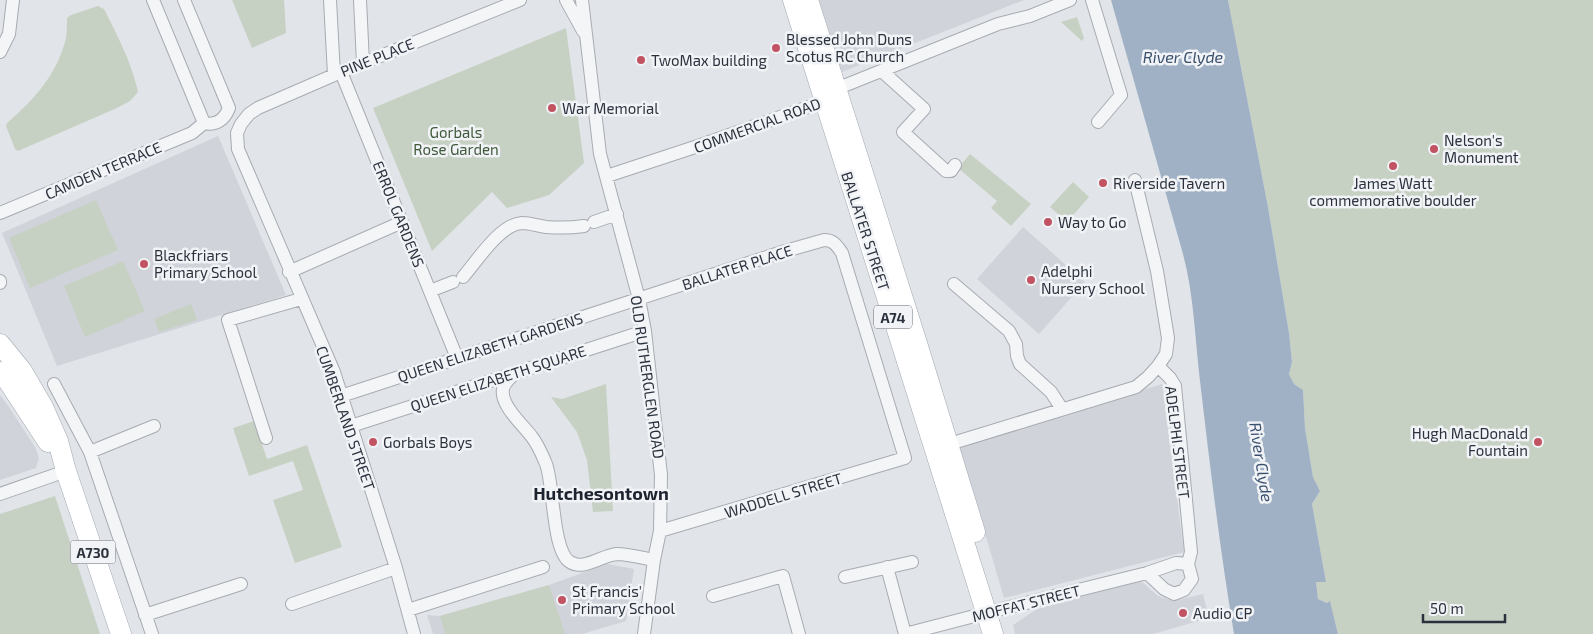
<svg xmlns="http://www.w3.org/2000/svg" width="1593" height="634" font-family="'Exo 2',sans-serif">
<style>
.built{fill:#d0d3da}
.green{fill:#c7d1c3}
.water{fill:#a0b1c5}
.lines{fill:none;stroke-linecap:round;stroke-linejoin:round}
.street-casing{stroke:#a7abb2;stroke-width:14}
.primary-casing{stroke:#a2a8b3;stroke-width:21}
.street{stroke:#f4f5f7;stroke-width:12}
.primary{stroke:#fff;stroke-width:20}
.poi-dot{fill:#c15362;stroke:#f1f3f6;stroke-width:2}
.labels{text-anchor:middle;dominant-baseline:central;stroke-width:5;stroke-linejoin:round;paint-order:stroke}
.shield{fill:#f1f3f6;stroke:#666c75;stroke-width:1}
.shield-label{font-size:14px;font-weight:bold;fill:#2b323e}
.poi-label{font-size:15px;fill:#2b323e;stroke:#f1f3f6;text-anchor:start}
.street-label{font-size:15px;fill:#2b323e;stroke:#f1f3f6}
.park-label{font-size:15px;fill:#3f593a;stroke:#f1f3f6}
.water-label{font-size:16px;font-style:italic;fill:#39506e;stroke:#f1f3f6}
.quarter-label{font-size:18px;font-weight:bold;fill:#1d232f;stroke:#f1f3f6}
</style>
<rect width="100%" height="100%" fill="#e1e4e8"/>
<path class="built" d="M 819,0 L 1024,0 L 842,72 Z
M 218,136 L 286,295 L 57,366 L 2,233 Z
M 1023,227 L 1085,282 L 1039,334 L 977,279 Z
M 1162,384 L 1184,552 L 1004,598 L 960,448 Z
M 0,395 L 9,407 L 35,447 L 39,458 L 36,468 L 0,480 Z
M 607,564 L 634,569 L 626,621 L 582,634 L 433,634 L 427,615 L 440,616 L 549,585 Z
M 1133,582 L 1142,582 L 1158,596 L 1173,601 L 1203,594 L 1209,618 L 1153,634 L 1015,634 L 1013,625 L 1037,609 Z"/>
<path class="green" d="M 232,0 L 284,0 L 286,33 L 252,48 Z
M 1228,0 L 1593,0 L 1593,634 L 1338,634 L 1330,602 L 1327,603 L 1318,599 L 1316,582 L 1326,582 L 1312,504 L 1320,491 L 1313,477 L 1305,428 L 1303,390 L 1294,384 L 1289,374 L 1292,362 L 1289,333 L 1268,207 Z
M 98,6 L 104,9 C 117,35 132,63 138,92 L 130,101 L 117,108 L 18,151 L 15,149 L 6,126 L 7,123 C 34,100 58,73 66,38 C 67,31 67,25 67,18 L 71,15 Z
M 1077,17 L 1084,38 L 1082,41 L 1061,22 Z
M 566,28 L 584,163 L 549,195 L 507,208 L 492,192 L 432,251 L 373,108 Z
M 970,154 L 1031,204 L 1011,226 L 991,208 L 997,201 L 958,168 Z
M 1073,182 L 1089,197 L 1067,222 L 1050,207 Z
M 96,200 L 118,250 L 30,288 L 9,238 Z
M 123,261 L 145,311 L 85,337 L 64,286 Z
M 191,304 L 197,320 L 159,332 L 154,319 Z
M 606,384 L 613,511 L 593,512 L 587,460 L 577,432 L 551,397 L 562,399 Z
M 254,421 L 267,459 L 307,445 L 342,547 L 295,563 L 273,500 L 303,490 L 293,461 L 249,476 L 233,428 Z
M 55,496 L 100,634 L 0,634 L 0,514 Z
M 549,585 L 565,634 L 445,634 L 440,616 Z"/>
<path class="water" d="M 1111,0 L 1228,0 L 1268,207 L 1289,333 L 1292,362 L 1289,374 L 1294,384 L 1303,390 L 1305,428 L 1313,477 L 1320,491 L 1312,504 L 1326,582 L 1316,582 L 1318,599 L 1327,603 L 1330,601 L 1338,634 L 1234,634 C 1220,550 1210,466 1200,381 C 1195,339 1194,295 1183,254 Z"/>
<g class="lines">
<defs>
<path id="street" d="M 153,0 L 204,123
M 184,0 L 229,108 C 225,119 216,126 204,123
M 330,0 L 334,75
M 360,0 L 363,63
M 566,0 L 583,31
M 582,0 L 600,154 L 639,299 L 645,331 L 661,475 L 660,531 L 654,560 L 644,634
M 1092,0 L 1121,95 L 1098,122
M 0,52 L 9,34 L 13,0
M 341,72 L 457,358
M 883,72 L 924,109 L 903,132 L 946,171 L 951,171 L 955,165
M 607,176 L 698,146 L 825,101 L 836,89 L 998,24 L 1030,16 L 1070,0
M 1135,180 L 1157,271 L 1168,338 L 1166,354 L 1158,366 L 1170,378 L 1175,386 L 1191,552 L 1188,564
M 0,213 L 192,133 L 204,123
M 594,222 L 617,214
M 289,272 L 402,222
M 463,277 C 477,261 500,224 522,223 C 530,223 538,226 546,227 C 559,228 571,228 584,226
M 0,281 L 0,283
M 954,284 L 1009,331 L 1016,344 L 1017,356 L 1020,364 L 1051,392 L 1062,409
M 430,291 L 453,282
M 514,374 C 509,379 504,383 503,389 C 500,405 523,425 532,437 C 538,445 542,454 546,464 C 554,484 552,551 570,562 C 584,571 602,555 617,554 C 629,554 642,558 654,560
M 54,384 L 90,452 L 152,634
M 341,396 L 782,252 L 824,240 C 834,240 837,246 842,253 L 905,458 L 660,531
M 351,426 L 645,331
M 266,438 L 228,320 L 301,299
M 943,446 L 1136,387 L 1148,377 L 1158,366
M 90,452 L 154,426
M 0,494 L 66,471
M 887,567 L 905,634
M 845,577 L 912,562
M 713,596 L 783,576 L 799,634
M 292,604 L 396,568
M 408,610 L 543,567
M 145,615 L 241,584
M 414,634 L 396,568 L 334,372 L 238,149 L 237,133 L 241,124 L 249,114 L 258,108 L 341,72 L 520,0
M 905,634 L 986,613 L 1147,573 L 1176,563 L 1188,564 L 1192,579 L 1184,590 L 1174,594 L 1164,589 L 1147,573"/>
<path id="primary" d="M 793,0 L 993,634
M 808,0 L 916,340 L 975,532
M 0,344 L 22,371 L 43,407 L 58,441 L 66,471 L 121,634
M 0,372 L 8,381 L 48,442"/>
</defs>
<use href="#street" class="street-casing"/>
<use href="#primary" class="primary-casing"/>
<use href="#street" class="street"/>
<use href="#primary" class="primary"/>
</g>
<g class="poi-dot">
<circle cx="776" cy="48" r="5"/>
<circle cx="641" cy="60" r="5"/>
<circle cx="552" cy="108" r="5"/>
<circle cx="1434" cy="149" r="5"/>
<circle cx="1393" cy="166" r="5"/>
<circle cx="1103" cy="183" r="5"/>
<circle cx="1048" cy="222" r="5"/>
<circle cx="144" cy="264" r="5"/>
<circle cx="1031" cy="280" r="5"/>
<circle cx="373" cy="442" r="5"/>
<circle cx="1538" cy="442" r="5"/>
<circle cx="562" cy="600" r="5"/>
<circle cx="1183" cy="613" r="5"/>
</g>
<g class="labels">
<g class="shield">
<rect x="874" y="305.5" width="38" height="23" rx="4"/>
<rect x="70.5" y="540.5" width="45" height="23" rx="4"/>
</g>
<g class="shield-label">
<text x="893" y="317">A74</text>
<text x="93" y="552">A730</text>
</g>
<g class="poi-label">
<text x="786" y="39">Blessed John Duns<tspan x="786" dy="17">Scotus RC Church</tspan></text>
<text x="651" y="60">TwoMax building</text>
<text x="562" y="108">War Memorial</text>
<text x="1444" y="140">Nelson's<tspan x="1444" dy="17">Monument</tspan></text>
<text x="1113" y="183">Riverside Tavern</text>
<text x="1393" y="183" text-anchor="middle">James Watt<tspan x="1393" dy="17">commemorative boulder</tspan></text>
<text x="1058" y="222">Way to Go</text>
<text x="154" y="255">Blackfriars<tspan x="154" dy="17">Primary School</tspan></text>
<text x="1041" y="271">Adelphi<tspan x="1041" dy="17">Nursery School</tspan></text>
<text x="1528" y="433" text-anchor="end">Hugh MacDonald<tspan x="1528" dy="17">Fountain</tspan></text>
<text x="383" y="442">Gorbals Boys</text>
<text x="572" y="591">St Francis'<tspan x="572" dy="17">Primary School</tspan></text>
<text x="1193" y="613">Audio CP</text>
</g>
<g class="street-label">
<text transform="translate(377 57) rotate(-22)">PINE PLACE</text>
<text transform="translate(757 125) rotate(-20)">COMMERCIAL ROAD</text>
<text transform="translate(103 170) rotate(-23)">CAMDEN TERRACE</text>
<text transform="translate(399 214) rotate(68)">ERROL GARDENS</text>
<text transform="translate(866 231) rotate(72)">BALLATER STREET</text>
<text transform="translate(737 267) rotate(-18)">BALLATER PLACE</text>
<text transform="translate(490 347) rotate(-18)">QUEEN ELIZABETH GARDENS</text>
<text transform="translate(648 377) rotate(82)">OLD RUTHERGLEN ROAD</text>
<text transform="translate(498 378) rotate(-18)">QUEEN ELIZABETH SQUARE</text>
<text transform="translate(346 418) rotate(71)">CUMBERLAND STREET</text>
<text transform="translate(1178 442) rotate(83)">ADELPHI STREET</text>
<text transform="translate(783 495) rotate(-17)">WADDELL STREET</text>
<text transform="translate(1026 603) rotate(-14)">MOFFAT STREET</text>
</g>
<g class="park-label">
<text x="456" y="132">Gorbals<tspan x="456" dy="17">Rose Garden</tspan></text>
</g>
<g class="water-label">
<text x="1183" y="56">River Clyde</text>
<text transform="translate(1262 462) rotate(81)">River Clyde</text>
</g>
<g class="quarter-label">
<text x="601" y="493">Hutchesontown</text>
</g>
</g>
<path d="M1423 614v8h82v-8" fill="none" stroke="#2b323e" stroke-width="2.5"/>
<text x="1430" y="614" font-size="15" fill="#2b323e" stroke="#f1f3f6" stroke-width="4" paint-order="stroke">50 m</text>
</svg>
